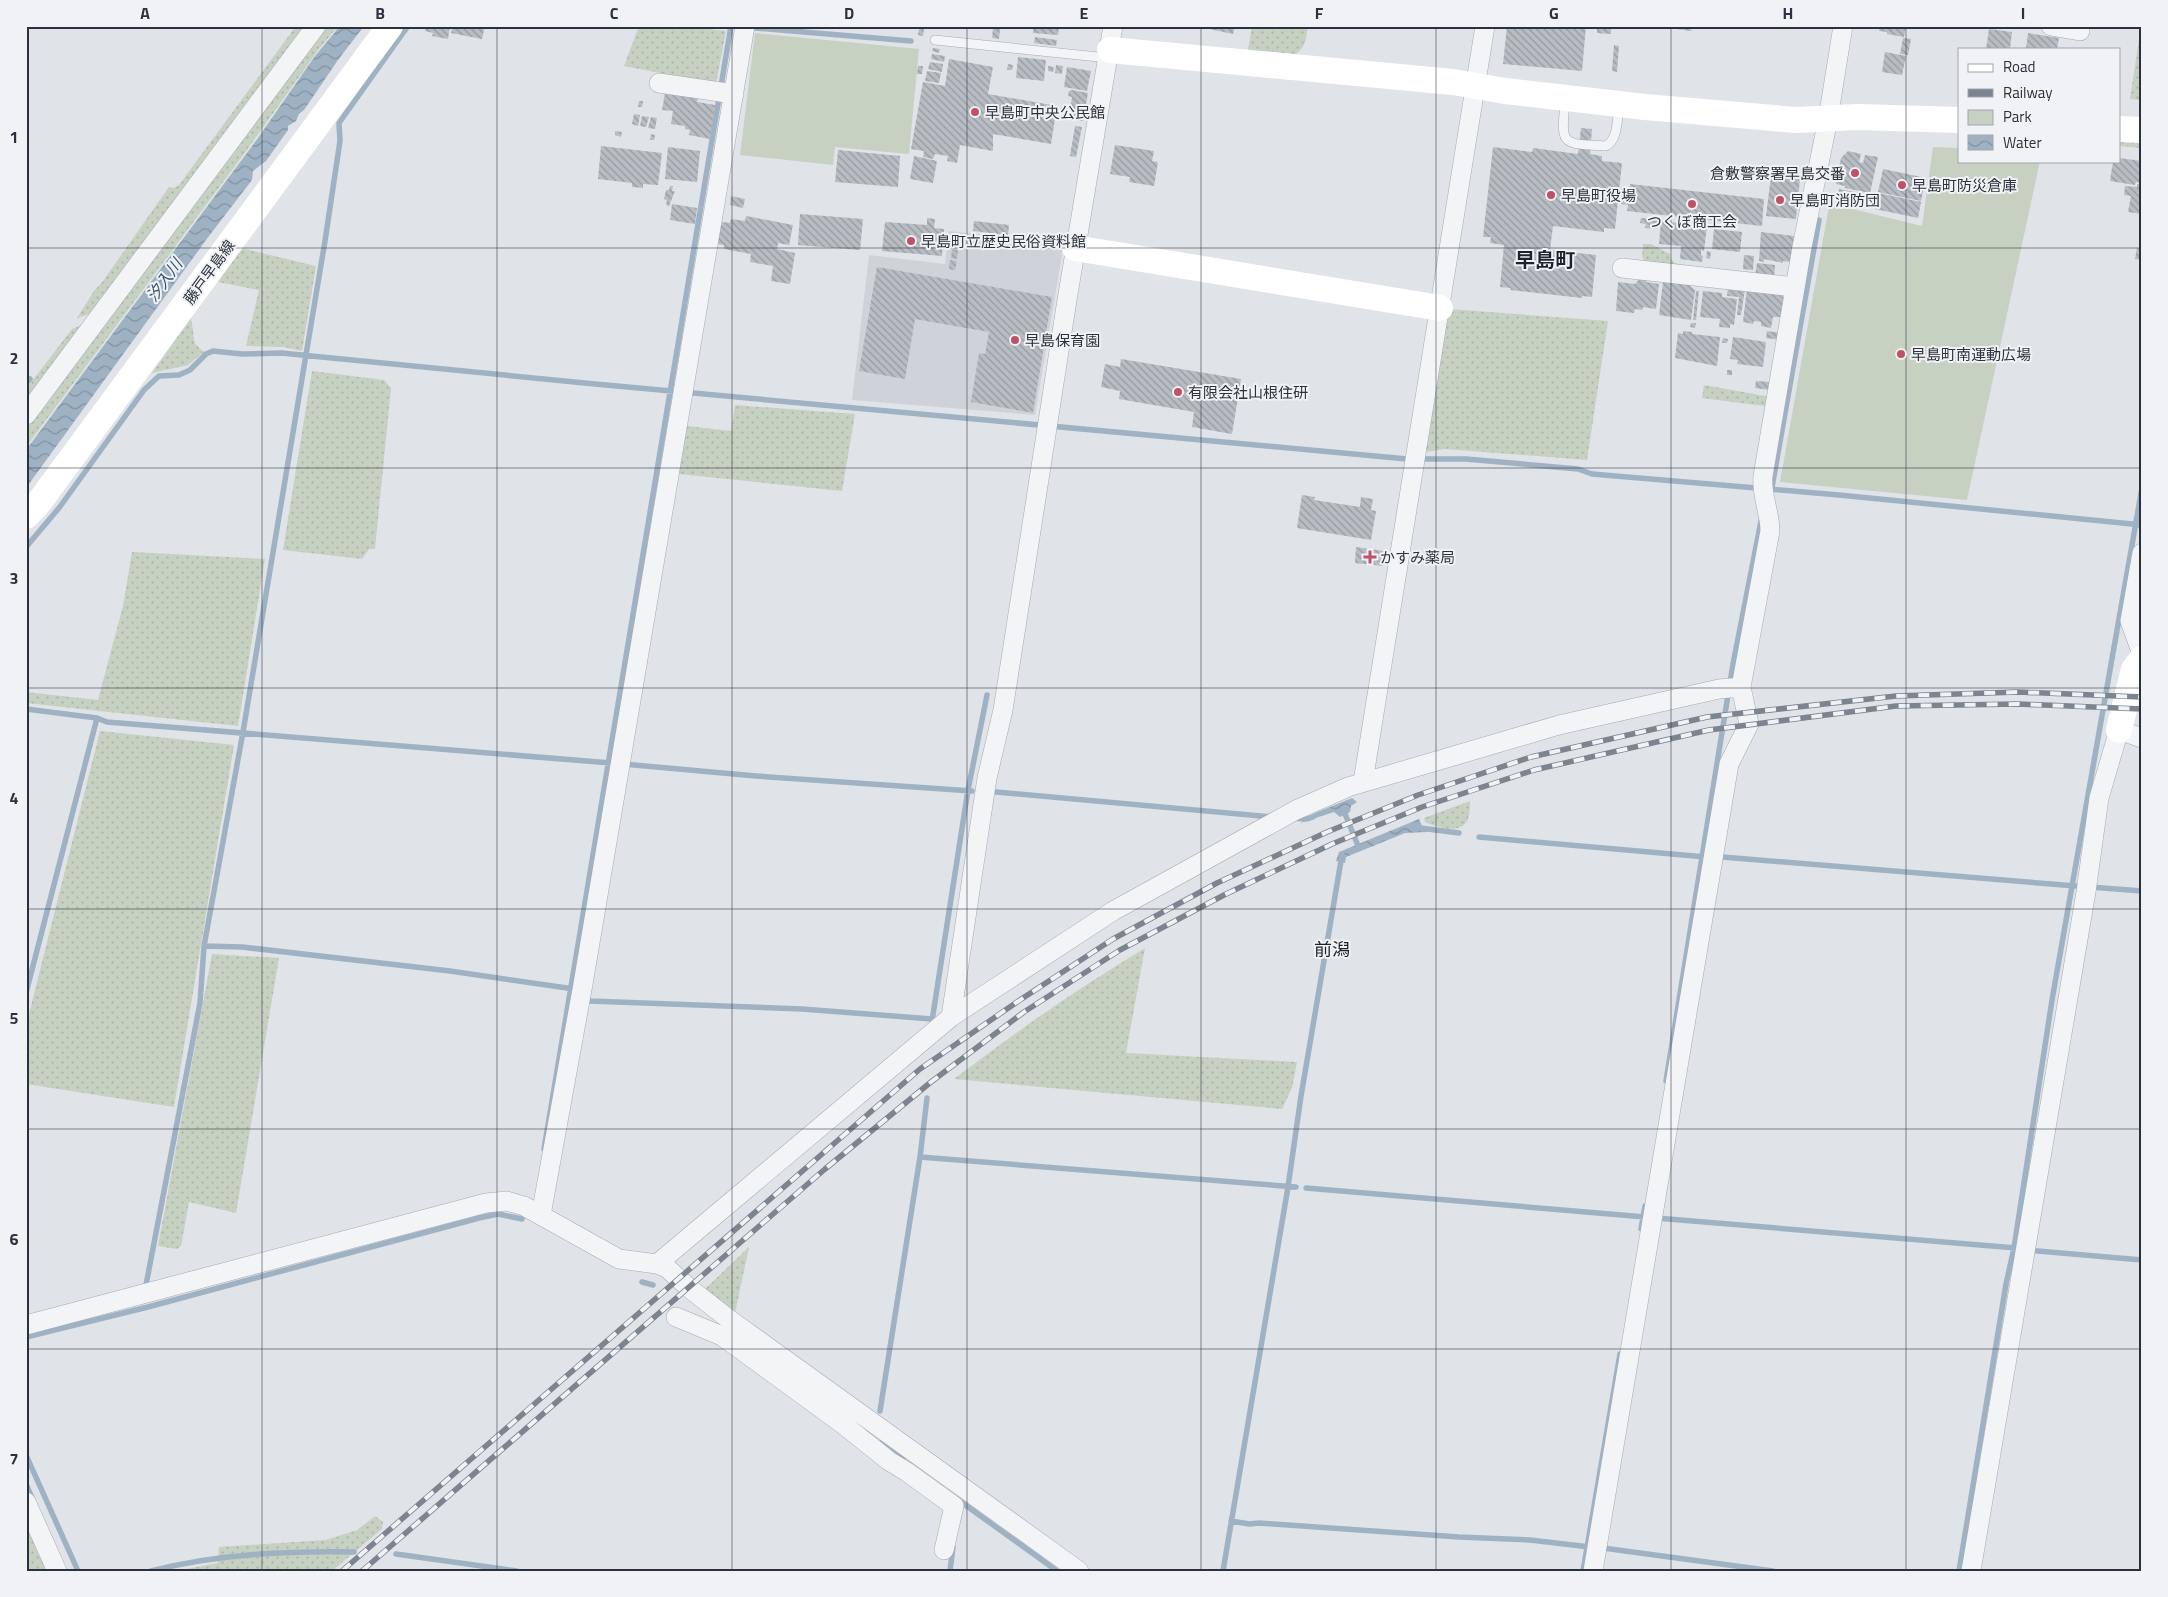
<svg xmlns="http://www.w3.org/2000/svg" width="2168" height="1597" font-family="'Titillium Web','Noto Sans JP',sans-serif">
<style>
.built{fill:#cfd3d9}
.green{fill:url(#green-dots)}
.pitch{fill:#c6d1c2}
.water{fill:url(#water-waves)}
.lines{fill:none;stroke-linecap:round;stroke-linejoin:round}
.stream{stroke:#9fb2c4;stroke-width:5.5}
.building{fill:url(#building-back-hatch)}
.lane-casing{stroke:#a6aab1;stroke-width:10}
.street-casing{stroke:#a6aab1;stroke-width:20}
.lane{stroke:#f2f4f6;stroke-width:9}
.street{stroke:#f2f4f6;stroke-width:19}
.secondary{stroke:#fff;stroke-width:26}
.rail-casing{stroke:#7b848f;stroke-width:5.5}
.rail{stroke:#f0f2f5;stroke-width:4;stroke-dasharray:11;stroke-linecap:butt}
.grid{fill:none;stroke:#2b323d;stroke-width:1;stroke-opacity:0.55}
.poi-dot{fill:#bf5266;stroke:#f0f2f5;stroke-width:2}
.labels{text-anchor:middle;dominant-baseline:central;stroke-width:4;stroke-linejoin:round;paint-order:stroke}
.poi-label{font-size:15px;fill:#2b323d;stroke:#f0f2f5;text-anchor:start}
.street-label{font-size:15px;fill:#2b323d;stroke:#f0f2f5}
.water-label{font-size:16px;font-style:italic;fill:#39526d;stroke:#f0f2f5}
.quarter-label{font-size:18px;fill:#1d232e;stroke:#f0f2f5}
.district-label{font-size:20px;font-weight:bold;fill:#1d232e;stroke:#f0f2f5}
.neatline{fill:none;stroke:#2b323d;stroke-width:2}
.grid-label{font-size:16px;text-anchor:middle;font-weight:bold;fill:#2b323d}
</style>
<defs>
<pattern id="green-dots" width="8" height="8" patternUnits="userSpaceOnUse" patternTransform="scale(1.25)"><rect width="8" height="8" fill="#c6d1c2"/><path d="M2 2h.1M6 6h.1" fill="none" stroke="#aab4a8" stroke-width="1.8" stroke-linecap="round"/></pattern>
<pattern id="water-waves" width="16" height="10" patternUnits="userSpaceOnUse" patternTransform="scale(1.25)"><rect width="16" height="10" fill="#9fb2c4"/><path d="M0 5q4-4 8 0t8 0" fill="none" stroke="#8291a0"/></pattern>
<pattern id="building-back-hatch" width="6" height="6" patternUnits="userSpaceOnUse" patternTransform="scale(1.25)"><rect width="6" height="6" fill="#b8bdc4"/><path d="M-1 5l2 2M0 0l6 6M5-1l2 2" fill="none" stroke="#969aa0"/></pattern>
</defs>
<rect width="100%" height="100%" fill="#e0e3e8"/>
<path class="built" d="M 949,231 L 1064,243 L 1035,415 L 852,400 L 869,255 L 945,264 Z"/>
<path class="green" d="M 296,26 L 309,26 L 102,305 L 90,314 L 77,318 L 94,291 L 103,281 L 169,187 L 174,188 L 179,185 Z
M 321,26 L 338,26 L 319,49 L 244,154 L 26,447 L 26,422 Z
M 639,26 L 682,26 L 726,31 L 716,84 L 624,66 Z
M 1252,26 L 1308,26 C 1306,38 1306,47 1296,54 L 1248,50 Z
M 2141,26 L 2142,26 L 2142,100 L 2130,99 Z
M 2119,138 L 2142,139 L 2142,148 L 2119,146 Z
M 1643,244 L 1651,244 L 1670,254 L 1670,258 L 1674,263 L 1703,268 L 1646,264 L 1642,256 Z
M 241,248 L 316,266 L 302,351 L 284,347 L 246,346 L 259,290 L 218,282 Z
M 1449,309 L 1608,321 L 1587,460 L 1445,449 L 1426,452 Z
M 191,318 L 195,344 L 204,352 L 188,365 L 152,373 Z
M 90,322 L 26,408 L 26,389 L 72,329 Z
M 312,371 L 384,380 L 391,388 L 375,549 L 369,549 L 362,559 L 283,550 Z
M 1704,385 L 1771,397 L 1768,410 L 1764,406 L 1702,398 Z
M 735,405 L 855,414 L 842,491 L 679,474 L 687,426 L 731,431 Z
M 132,552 L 265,559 L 238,726 L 26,703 L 26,692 L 98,700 L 123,606 Z
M 100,731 L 234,745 L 174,1107 L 26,1084 L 26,1026 Z
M 1470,801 C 1470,807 1470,816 1467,821 C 1459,835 1437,827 1425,822 L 1424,818 Z
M 1145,948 L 1126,1053 L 1297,1062 L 1292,1088 L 1282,1109 L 954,1079 C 1017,1031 1077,989 1145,948 Z
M 212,954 L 279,958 L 236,1213 L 189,1202 L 181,1246 L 177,1249 L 158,1246 Z
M 749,1247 L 735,1313 L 705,1289 Z
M 375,1516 L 383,1522 L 382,1529 L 332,1571 L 176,1571 L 218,1563 L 219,1547 L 326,1540 L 357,1530 Z
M 26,1519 L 50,1571 L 26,1571 Z"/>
<path class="pitch" d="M 755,33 L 919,49 L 909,154 L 835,147 L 833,165 L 740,155 Z
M 1933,147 L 1959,148 L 1959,161 L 2040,161 L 1967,500 L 1780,482 L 1829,206 L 1832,204 L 1922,226 Z"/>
<path class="water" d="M 340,26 L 364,26 L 338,60 L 304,110 L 299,114 L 296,121 L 288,126 L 288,130 L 266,161 L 253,171 L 252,180 L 209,236 L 26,488 L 26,450 L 258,138 L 315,56 Z
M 1352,798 L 1357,802 L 1351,806 L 1350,812 L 1340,817 L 1334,812 L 1300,823 L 1315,813 Z
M 1419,819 L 1422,826 L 1428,827 L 1427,832 L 1405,833 L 1346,857 L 1345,863 L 1336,861 L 1339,852 Z"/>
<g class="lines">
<path class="stream" d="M 755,28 L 911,41
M 26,383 L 30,379
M 1771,493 L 1819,220
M 26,547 L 59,508 L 144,390 L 159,376 L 179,375 L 190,370 L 206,354 L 213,351 L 242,354 L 281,353 L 595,384 L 1407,459 L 1466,459 L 1578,469 L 1592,474 L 1839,495 L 2142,525
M 26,709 L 97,718 L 107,722 L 611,763
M 623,764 L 756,776 L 972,791
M 996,792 L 1273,817
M 1343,809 L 1359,848
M 1292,818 L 1307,819 L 1313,817
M 1420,828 L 1459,833
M 1479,837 L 1706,857
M 1722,857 L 2076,886
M 2090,887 L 2142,891
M 204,946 L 242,947 L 450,971 L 574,989
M 26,993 L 97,718
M 583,996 L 590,1001 L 802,1009 L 932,1019
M 932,1021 L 968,790 L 987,695
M 1666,1081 L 1733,664 L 1762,516
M 544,1149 L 731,26
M 920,1157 L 1296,1187
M 1306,1188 L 1645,1217
M 1656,1218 L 2016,1248
M 1641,1229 L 1645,1206
M 2027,1250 L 2142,1260
M 642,1282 L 653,1285
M 146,1285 L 200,1003 L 204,946 L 243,732 L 325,241 L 340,141 L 339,123 L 408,26
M 26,1337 L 148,1307 L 479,1218 L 498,1214 L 522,1219
M 880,1411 L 920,1157 L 927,1098
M 881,1443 L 903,1459
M 26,1455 L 78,1571
M 26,1484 L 33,1500
M 957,1499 L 1057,1571
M 1231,1521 L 1249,1524 L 1259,1523 L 1459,1537 L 1530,1540 L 1590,1547
M 1603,1548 L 1773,1571
M 396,1554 L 517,1571
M 151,1571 C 217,1554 286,1551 354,1552
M 950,1571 L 953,1547
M 1223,1571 L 1288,1187 L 1301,1096 L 1342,855
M 1583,1571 L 1620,1354
M 1959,1571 L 2006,1284 L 2014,1248 L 2052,1000 L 2142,488"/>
</g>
<path class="building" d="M 426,26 L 450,26 L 448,39 L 432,36 L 433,33 L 425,31 Z
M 453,26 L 485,26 L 482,39 L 451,33 Z
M 1026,26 L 1059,26 L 1058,35 L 1033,33 L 1033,29 Z
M 1195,26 L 1235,26 L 1233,34 Z
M 1507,26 L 1586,26 L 1582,71 L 1503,64 Z
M 1597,26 L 1611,26 L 1611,34 L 1597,33 Z
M 1676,26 L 1692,26 L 1691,31 L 1677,29 Z
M 1880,26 L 1906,26 L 1904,37 L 1887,34 L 1887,32 L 1879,31 Z
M 919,28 L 924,29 L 923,36 L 918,35 Z
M 993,28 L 1000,29 L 999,39 L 992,38 Z
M 1989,29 L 2012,32 L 2010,49 L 1986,49 Z
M 2028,33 L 2059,38 L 2057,49 L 2026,49 Z
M 1035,37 L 1057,40 L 1056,46 L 1034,43 Z
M 1903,38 L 1911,39 L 1908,55 L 1900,54 Z
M 1614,45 L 1619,46 L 1617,72 L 1612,71 Z
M 933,48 L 940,49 L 939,53 L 932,51 Z
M 1885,52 L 1906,56 L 1902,75 L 1882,72 Z
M 932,54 L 945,56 L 944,62 L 931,59 Z
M 1018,57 L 1046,60 L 1044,81 L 1016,78 Z
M 949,59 L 993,67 L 988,94 L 1057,106 L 1051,144 L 993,134 L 993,151 L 960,145 L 957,163 L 947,161 L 948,156 L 935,154 L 933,159 L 923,157 L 924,151 L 911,149 L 923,82 L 945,86 Z
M 930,62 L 943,64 L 942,72 L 928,69 Z
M 1008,64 L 1013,65 L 1012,70 L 1007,70 Z
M 1056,65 L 1063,66 L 1062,74 L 1055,73 Z
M 918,66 L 923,66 L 922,74 L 917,74 Z
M 1048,66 L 1054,67 L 1053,72 L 1048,71 Z
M 1067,67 L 1091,71 L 1087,91 L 1064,87 Z
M 927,71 L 941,73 L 939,83 L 925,81 Z
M 1072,90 L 1088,93 L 1083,121 L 1069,119 L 1072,97 L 1068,96 L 1069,91 Z
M 665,93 L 698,98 L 697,102 L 715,105 L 710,139 L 689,135 L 690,130 L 685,129 L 685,126 L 671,124 L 673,111 L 662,110 Z
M 639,101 L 643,101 L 642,107 L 638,107 Z
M 634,114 L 640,115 L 638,126 L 632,124 Z
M 642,116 L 649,117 L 646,127 L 640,126 Z
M 651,117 L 657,118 L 655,129 L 648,128 Z
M 1075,126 L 1082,127 L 1076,157 L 1070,156 Z
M 1581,128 L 1592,129 L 1590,154 L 1602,156 L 1602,161 L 1622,163 L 1615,229 L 1604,228 L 1604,232 L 1553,226 L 1550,250 L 1596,255 L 1592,297 L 1582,296 L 1582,298 L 1510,290 L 1511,288 L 1500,287 L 1504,245 L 1490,243 L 1491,237 L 1483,237 L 1493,147 L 1532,152 L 1533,148 L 1578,154 Z
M 615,131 L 622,132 L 621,137 L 615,135 Z
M 651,134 L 655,135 L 654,140 L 650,140 Z
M 1115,145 L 1154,151 L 1152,161 L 1158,162 L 1154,186 L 1129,182 L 1130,177 L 1110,174 Z
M 601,146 L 662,153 L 658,185 L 643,184 L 643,188 L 632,187 L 632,183 L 598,179 Z
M 668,147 L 700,151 L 697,182 L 665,179 Z
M 838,150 L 900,156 L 898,187 L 835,182 Z
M 1848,151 L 1861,154 L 1859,162 L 1863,163 L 1865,155 L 1878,157 L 1870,193 L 1845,188 L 1845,186 L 1836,184 L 1841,158 Z
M 914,156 L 937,161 L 933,183 L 910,179 Z
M 2119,158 L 2142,161 L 2142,183 L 2136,182 L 2135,185 L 2110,181 L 2113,161 L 2119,161 Z
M 1883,169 L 1926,178 L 1921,201 L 1878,192 Z
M 1771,176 L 1800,179 L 1796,219 L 1766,216 Z
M 1630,184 L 1764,199 L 1762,226 L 1627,211 L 1628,205 L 1621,204 L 1621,196 L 1629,197 Z
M 2137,184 L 2142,184 L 2142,214 L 2128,212 L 2131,196 L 2124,195 L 2125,186 L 2137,187 Z
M 670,186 L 673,186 L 672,191 L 675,191 L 669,206 L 666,205 L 667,200 L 664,199 L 666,190 L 669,190 Z
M 1839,189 L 1855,192 L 1854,201 L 1838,198 Z
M 1878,193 L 1921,202 L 1918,218 L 1875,209 Z
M 731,196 L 745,199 L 743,208 L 730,205 Z
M 1864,196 L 1872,198 L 1871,204 L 1862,203 Z
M 672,204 L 697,208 L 695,224 L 670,220 Z
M 800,214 L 863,219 L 860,250 L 798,245 Z
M 746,216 L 793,225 L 789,245 L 778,243 L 777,249 L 795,253 L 790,284 L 771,281 L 773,266 L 750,262 L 751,254 L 724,249 L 724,245 L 717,244 L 722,222 L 730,223 L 731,219 L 745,221 Z
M 927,218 L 935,219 L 934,228 L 944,229 L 942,256 L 882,251 L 885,222 L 927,225 Z
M 1641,218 L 1658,219 L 1656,229 L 1645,228 L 1646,224 L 1640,223 Z
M 974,221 L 1009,225 L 1008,235 L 973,231 Z
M 1661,221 L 1707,226 L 1704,251 L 1701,250 L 1701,255 L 1703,256 L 1702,262 L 1680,259 L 1681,246 L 1659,244 Z
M 1714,229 L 1742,232 L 1740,252 L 1712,249 Z
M 1761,232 L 1794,236 L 1791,262 L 1783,261 L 1783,263 L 1764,259 L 1764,262 L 1759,261 Z
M 2137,248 L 2142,249 L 2142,260 L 2135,259 Z
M 952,249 L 958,250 L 957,259 L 951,258 Z
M 1707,251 L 1711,252 L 1710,259 L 1706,258 Z
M 1744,255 L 1754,256 L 1753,270 L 1743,269 Z
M 950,260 L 957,261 L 955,270 L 949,269 Z
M 1757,263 L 1775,265 L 1774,278 L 1755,276 Z
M 877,267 L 1052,297 L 1033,413 L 971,402 L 979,353 L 985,354 L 989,332 L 915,319 L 905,379 L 859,371 Z
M 1641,277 L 1646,278 L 1646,282 L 1659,284 L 1656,309 L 1643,307 L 1642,310 L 1635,309 L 1634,313 L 1616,311 L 1618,282 L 1635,284 Z
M 1663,282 L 1691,283 L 1690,286 L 1695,290 L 1691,320 L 1659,315 Z
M 1728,287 L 1745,289 L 1741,315 L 1737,315 L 1739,297 L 1727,296 Z
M 1747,288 L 1779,294 L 1786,299 L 1783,317 L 1773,317 L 1771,328 L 1761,326 L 1761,322 L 1754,321 L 1753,324 L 1743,322 Z
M 1696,291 L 1699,291 L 1696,320 L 1693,320 Z
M 1703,291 L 1722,293 L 1722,297 L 1737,299 L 1734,325 L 1730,324 L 1730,328 L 1719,327 L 1720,319 L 1700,317 Z
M 1691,323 L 1696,323 L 1695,328 L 1690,327 Z
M 1683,331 L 1692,332 L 1692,334 L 1720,337 L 1717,366 L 1675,358 L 1678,333 L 1683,334 Z
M 1767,331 L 1782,333 L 1781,340 L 1766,338 Z
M 1733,337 L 1766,342 L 1763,367 L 1737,364 L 1738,360 L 1730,359 Z
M 1723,338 L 1728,339 L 1727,343 L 1722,343 Z
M 1121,359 L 1241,379 L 1232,434 L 1192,427 L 1194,412 L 1119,399 L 1120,391 L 1101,387 L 1105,364 L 1120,367 Z
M 1727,370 L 1732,370 L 1732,375 L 1727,375 Z
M 1756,381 L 1771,382 L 1770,390 L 1755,388 Z
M 1302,495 L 1315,497 L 1314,500 L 1360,507 L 1361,497 L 1373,499 L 1371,510 L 1376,511 L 1371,540 L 1297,528 Z
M 1356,547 L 1384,551 L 1383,566 L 1355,563 Z"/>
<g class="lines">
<defs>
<path id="lane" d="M 935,40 L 1108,58
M 1565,101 C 1561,147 1561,143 1606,146 C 1618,140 1617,119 1619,107"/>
<path id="street" d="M 2051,26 L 2080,31
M 659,83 L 734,94
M 1622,268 L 1795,287
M 26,415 L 316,26
M 2142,553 L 2130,621 L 2142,654
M 1363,782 L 1485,26
M 951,1017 L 987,778 L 1003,710 L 1067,300 L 1113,26
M 541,1215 L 583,984 L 745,26
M 657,1264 L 951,1017 L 1113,911 L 1296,810 L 1348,787 L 1559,725 L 1719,689 L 1741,687
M 676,1317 L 722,1336 L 844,1425 L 889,1461 L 907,1472 L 954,1506 L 944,1550
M 26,1325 L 486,1203 L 507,1201 L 524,1206 L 619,1259 L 657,1264 L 667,1268 L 689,1288 L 726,1317 L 1079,1571
M 26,1502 L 57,1571
M 1593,1571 L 1729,764 L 1749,724 L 1741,687 L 1770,531 C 1770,512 1761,496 1763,476 L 1802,247 L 1828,119 L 1843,26
M 1971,1571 L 2086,892 L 2099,798 L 2119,730 L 2142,738"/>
</defs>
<use href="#lane" class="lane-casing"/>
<use href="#street" class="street-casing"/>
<use href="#lane" class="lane"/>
<use href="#street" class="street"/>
<path class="secondary" d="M 1110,50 L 1453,82 L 1505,91 L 1645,107 L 1796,120 L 1858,117 L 1959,120
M 2119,129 L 2142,130
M 1075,248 L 1440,308
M 26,516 L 37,505 L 390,26
M 2119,730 L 2134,669 L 2142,659"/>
<defs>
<path id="rail" d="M 342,1571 L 920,1069 L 1017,1002 L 1113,939 L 1217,883 L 1327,832 L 1418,795 L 1531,757 L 1707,717 L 1896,696 L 2018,692 L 2142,697
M 362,1571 L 825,1169 L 931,1082 L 1024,1012 L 1120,950 L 1224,895 L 1332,844 L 1422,807 L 1534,770 L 1709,730 L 1896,706 L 2018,704 L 2142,709"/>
</defs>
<use href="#rail" class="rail-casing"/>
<use href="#rail" class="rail"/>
</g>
<path class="grid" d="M 262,26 L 262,1571M 497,26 L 497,1571M 732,26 L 732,1571M 967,26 L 967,1571M 1201,26 L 1201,1571M 1436,26 L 1436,1571M 1671,26 L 1671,1571M 1906,26 L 1906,1571M 26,248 L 2142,248M 26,468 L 2142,468M 26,688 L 2142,688M 26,909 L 2142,909M 26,1129 L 2142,1129M 26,1349 L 2142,1349"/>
<g class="poi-dot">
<circle cx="975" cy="112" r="5"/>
<circle cx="1855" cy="173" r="5"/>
<circle cx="1902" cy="185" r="5"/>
<circle cx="1551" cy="195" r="5"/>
<circle cx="1780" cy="200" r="5"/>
<circle cx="1692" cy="204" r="5"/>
<circle cx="911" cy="241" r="5"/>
<circle cx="1015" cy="340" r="5"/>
<circle cx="1901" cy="354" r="5"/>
<circle cx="1178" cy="392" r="5"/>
<path d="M1367.5 549.5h5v5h5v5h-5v5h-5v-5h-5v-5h5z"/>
</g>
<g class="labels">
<g class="poi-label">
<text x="985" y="112">早島町中央公民館</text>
<text x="1845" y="173" text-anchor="end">倉敷警察署早島交番</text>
<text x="1912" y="185">早島町防災倉庫</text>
<text x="1561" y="195">早島町役場</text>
<text x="1790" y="200">早島町消防団</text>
<text x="1692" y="221" text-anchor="middle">つくぼ商工会</text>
<text x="921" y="241">早島町立歴史民俗資料館</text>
<text x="1025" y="340">早島保育園</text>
<text x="1911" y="354">早島町南運動広場</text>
<text x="1188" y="392">有限会社山根住研</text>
<text x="1380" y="557">かすみ薬局</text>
</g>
<g class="street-label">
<text transform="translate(209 272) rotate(-54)">藤戸早島線</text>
</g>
<g class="water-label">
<text transform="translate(164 280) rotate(-54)">汐入川</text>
</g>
<g class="quarter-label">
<text x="1332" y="949">前潟</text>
</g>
<g class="district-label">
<text x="1545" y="259">早島町</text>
</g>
</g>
<rect width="2168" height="1597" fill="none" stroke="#f0f2f5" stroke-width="55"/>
<rect x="1958" y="48" width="162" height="115" fill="#f0f2f5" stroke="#a1a5ab"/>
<rect x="1968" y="64" width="25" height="8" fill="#ffffff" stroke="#a1a5ab"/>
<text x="2003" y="72" font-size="15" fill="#2b323d">Road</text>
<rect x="1968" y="89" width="25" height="8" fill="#7b848f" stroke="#a1a5ab"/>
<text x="2003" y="98" font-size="15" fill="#2b323d">Railway</text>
<rect x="1968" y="110" width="25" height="15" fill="#c6d1c2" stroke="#a1a5ab"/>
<text x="2003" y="122" font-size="15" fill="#2b323d">Park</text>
<rect x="1968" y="135" width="25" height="15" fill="url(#water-waves)" stroke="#a1a5ab"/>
<text x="2003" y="148" font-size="15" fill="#2b323d">Water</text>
<rect x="28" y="28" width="2112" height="1542" class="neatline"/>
<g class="grid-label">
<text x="145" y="19">A</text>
<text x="380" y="19">B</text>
<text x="614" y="19">C</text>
<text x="849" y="19">D</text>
<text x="1084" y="19">E</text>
<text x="1319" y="19">F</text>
<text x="1554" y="19">G</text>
<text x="1788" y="19">H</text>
<text x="2023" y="19">I</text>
<text x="14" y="143">1</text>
<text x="14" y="364">2</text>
<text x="14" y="584">3</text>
<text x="14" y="804">4</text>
<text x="14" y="1024">5</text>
<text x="14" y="1245">6</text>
<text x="14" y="1465">7</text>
</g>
</svg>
